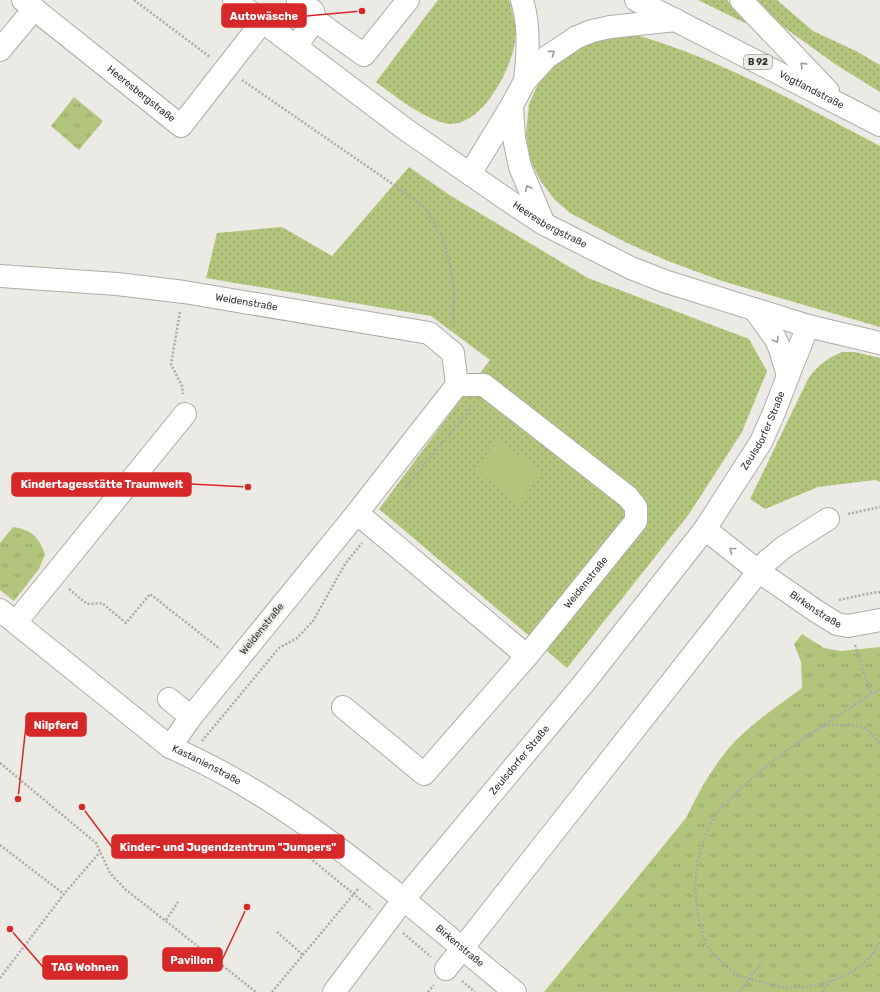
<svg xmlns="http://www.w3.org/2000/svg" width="880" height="992" font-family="Rubik,sans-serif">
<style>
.grass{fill:url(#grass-dots)}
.park{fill:url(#park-tufts)}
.garden{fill:#b3c57c}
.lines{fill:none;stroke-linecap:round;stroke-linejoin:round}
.minor-casing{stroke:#aeaca7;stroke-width:24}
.major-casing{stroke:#aeaca7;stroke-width:24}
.path{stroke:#aba9a5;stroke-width:2.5;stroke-dasharray:2 2;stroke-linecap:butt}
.minor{stroke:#fff;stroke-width:22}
.major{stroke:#fff;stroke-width:22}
.oneway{stroke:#989896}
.labels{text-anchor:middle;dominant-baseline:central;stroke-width:4;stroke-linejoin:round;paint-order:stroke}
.shield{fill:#eceae5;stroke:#686864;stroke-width:1}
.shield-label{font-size:9px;font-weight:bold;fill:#30302d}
.street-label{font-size:10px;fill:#30302d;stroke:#eceae5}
.leader{fill:none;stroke:#d62828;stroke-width:1.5}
.callout-dot{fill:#d62828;stroke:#eceae5;stroke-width:1.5}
.callout{fill:#d62828;stroke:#d62828;stroke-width:1.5}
.callout-label{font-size:11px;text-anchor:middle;font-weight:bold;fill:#fff}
</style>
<defs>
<pattern id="grass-dots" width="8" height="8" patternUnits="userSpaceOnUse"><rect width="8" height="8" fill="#b3c57c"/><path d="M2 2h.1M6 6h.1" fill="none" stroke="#92a066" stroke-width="1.8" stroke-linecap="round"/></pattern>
<pattern id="park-tufts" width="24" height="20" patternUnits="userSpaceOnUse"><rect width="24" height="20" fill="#b3c57c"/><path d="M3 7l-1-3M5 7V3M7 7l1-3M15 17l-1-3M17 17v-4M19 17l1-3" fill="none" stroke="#92a066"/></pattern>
</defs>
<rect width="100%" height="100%" fill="#eceae5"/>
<path class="grass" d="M 438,0 L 509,0 C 513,14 517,28 515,42 C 511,70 482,126 449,124 C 446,124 443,122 440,122 C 416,113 396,97 376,82 Z
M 698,0 L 727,0 L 747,24 Z
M 753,0 L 777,0 L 813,31 L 856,51 L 880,65 L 880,92 L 835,64 L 785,28 Z
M 625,32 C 716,56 797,103 880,146 L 880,327 L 722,281 L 668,261 L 627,243 L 570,213 L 554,199 L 540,180 L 529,158 L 526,134 L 529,104 L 539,82 L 549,65 L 586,40 Z
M 409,167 L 451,196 L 588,278 L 749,339 L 767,371 L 742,432 L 689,514 L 567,668 L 379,509 L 490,360 L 431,316 L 206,278 L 217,233 L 282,227 L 332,256 Z
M 842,352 L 855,352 L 880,358 L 880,482 L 875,480 L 818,487 L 765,509 L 750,499 L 808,379 C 818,365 826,359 842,352 Z"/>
<path class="park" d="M 74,97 L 103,121 L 79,150 L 51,126 Z
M 13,527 C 32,530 38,536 45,554 L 39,569 L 14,601 L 0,590 L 0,543 Z
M 802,634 L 824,648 L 841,651 L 880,647 L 880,992 L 544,992 L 686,818 C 696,797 707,777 721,758 C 742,729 774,709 802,688 L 801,662 L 794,644 Z"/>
<path class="garden" d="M 499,439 L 542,474 L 518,504 L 475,469 Z"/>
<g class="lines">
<defs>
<g id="minor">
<path id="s1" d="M 23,0 L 181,126 L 263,21"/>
<path id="s2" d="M 234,0 L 405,129 L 506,199 L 544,224 L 631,268 L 664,281 L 808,326 L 880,343"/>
<path d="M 315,20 L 364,55 L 408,0"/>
<path d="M 296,46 L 315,20 L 313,11 L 298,0"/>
<path d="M 0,50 L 34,9"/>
<path id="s3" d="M 0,276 L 117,284 L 184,292 L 429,333 L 453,353 L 457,385 L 357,513 L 191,717 L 170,747"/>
<path d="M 754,309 L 775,338 L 780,349 L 788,376"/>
<path d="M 357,513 L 527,656"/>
<path id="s4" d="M 705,529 L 758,571 L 816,611 L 837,624 L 848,626 L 880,620"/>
<path id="s5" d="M 0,610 L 170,747 C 301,804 406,903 515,992"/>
<path d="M 16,622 L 185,414"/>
<path d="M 169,699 L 191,717"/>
<path id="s6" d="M 343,707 L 424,774 L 527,656 L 636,521 L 636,507 L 628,497 L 484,385 L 457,385"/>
<path d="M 446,969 L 766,562 L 784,547 L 828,519"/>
<path id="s7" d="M 334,992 L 404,899 L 584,683 L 705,529 L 761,442 L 775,410 L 788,376 L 808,326"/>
</g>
<g id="major">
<path d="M 522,0 C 530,27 528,53 525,81"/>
<path id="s8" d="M 636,0 L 880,125"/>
<path d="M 741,0 L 828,91"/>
<path d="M 512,105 L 514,138 L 520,167 L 544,224"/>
<path d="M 470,174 L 512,105 L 525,81 L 547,57 L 577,37 L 592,31 L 610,27 L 676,20"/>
</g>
</defs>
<use href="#minor" class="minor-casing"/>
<use href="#major" class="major-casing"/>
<path class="path" d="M 134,0 L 210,57
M 242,80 L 400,189 L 425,208 L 443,238 L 451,269 L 454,292 L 453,327
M 180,312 L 171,364 L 182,386 L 183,394
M 405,488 L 473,406
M 848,514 L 880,507
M 69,589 L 87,604 L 102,603 L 126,623 L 150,594 L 220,649
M 839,600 L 866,594 L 880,592
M 855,645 L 871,694
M 880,690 L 871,694 C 826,725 772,756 733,796 C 727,802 719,810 714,818 C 695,850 691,888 700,923 C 702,929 702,935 705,941 C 709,951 723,965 733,972 C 740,977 750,979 758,981 C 768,984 778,987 788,988 C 792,988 798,987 803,987 C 833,984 865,971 880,942
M 824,726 C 835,725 851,723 862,727 C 869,729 875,738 880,744
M 202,741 L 279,648 L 297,638 L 313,621 L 345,564 L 362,543
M 0,763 L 96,843 L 110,873 L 125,889 L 256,992
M 288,840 L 372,909
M 0,845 L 64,894
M 166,920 L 178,902
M 277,932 L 303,955
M 403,933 L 431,957
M 0,978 L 64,894 L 100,852
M 462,981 L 475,992
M 272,992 L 358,889
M 428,992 L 434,985
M 739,992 L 762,962
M 822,992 L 829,983"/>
<use href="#minor" class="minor"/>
<use href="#major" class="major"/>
</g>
<defs><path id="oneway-chevron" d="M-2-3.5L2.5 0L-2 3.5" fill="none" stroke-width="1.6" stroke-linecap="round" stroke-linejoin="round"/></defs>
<g class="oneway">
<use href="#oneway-chevron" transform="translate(552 53) rotate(-36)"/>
<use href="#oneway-chevron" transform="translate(803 65) rotate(-134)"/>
<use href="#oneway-chevron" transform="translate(528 188) rotate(-114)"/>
<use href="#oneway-chevron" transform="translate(776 340) rotate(62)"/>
<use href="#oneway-chevron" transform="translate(732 550) rotate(-142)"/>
</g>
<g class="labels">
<rect class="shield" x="744" y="55" width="28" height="14" rx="3"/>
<g class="shield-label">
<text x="758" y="62">B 92</text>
</g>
<g class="street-label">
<text stroke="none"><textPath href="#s8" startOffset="197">Vogtlandstraße</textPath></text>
<text stroke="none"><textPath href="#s1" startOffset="151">Heeresbergstraße</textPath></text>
<text stroke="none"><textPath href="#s2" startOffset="388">Heeresbergstraße</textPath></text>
<text stroke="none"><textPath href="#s3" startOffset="248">Weidenstraße</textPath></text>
<text stroke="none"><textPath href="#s7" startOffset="708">Zeulsdorfer Straße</textPath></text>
<text stroke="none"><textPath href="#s6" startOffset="356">Weidenstraße</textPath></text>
<text stroke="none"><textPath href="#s4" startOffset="137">Birkenstraße</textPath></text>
<text transform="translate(262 629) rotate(-51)">Weidenstraße</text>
<text stroke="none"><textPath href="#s7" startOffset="297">Zeulsdorfer Straße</textPath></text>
<text stroke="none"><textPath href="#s5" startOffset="259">Kastanienstraße</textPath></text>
<text stroke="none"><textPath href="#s5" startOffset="571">Birkenstraße</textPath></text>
</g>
</g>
<path class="leader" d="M362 11L306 16M248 487L191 484M18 799L26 725M82 807L112 847M247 907L222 960M10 929L43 967"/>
<g class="callout-dot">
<circle cx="362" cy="11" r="4"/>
<circle cx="248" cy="487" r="4"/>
<circle cx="18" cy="799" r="4"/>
<circle cx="82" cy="807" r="4"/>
<circle cx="247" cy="907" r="4"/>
<circle cx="10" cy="929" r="4"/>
</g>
<g class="callout">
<rect x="222" y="4" width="84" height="23" rx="4"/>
<rect x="12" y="473" width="179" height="23" rx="4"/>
<rect x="26" y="713" width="60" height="23" rx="4"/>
<rect x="112" y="835" width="232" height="23" rx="4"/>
<rect x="163" y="948" width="59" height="23" rx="4"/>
<rect x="43" y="956" width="84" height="23" rx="4"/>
</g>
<g class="callout-label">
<text x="264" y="20">Autowäsche</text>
<text x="102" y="488">Kindertagesstätte Traumwelt</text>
<text x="56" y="729">Nilpferd</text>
<text x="228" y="851">Kinder- und Jugendzentrum "Jumpers"</text>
<text x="192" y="964">Pavillon</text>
<text x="85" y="971">TAG Wohnen</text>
</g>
</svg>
